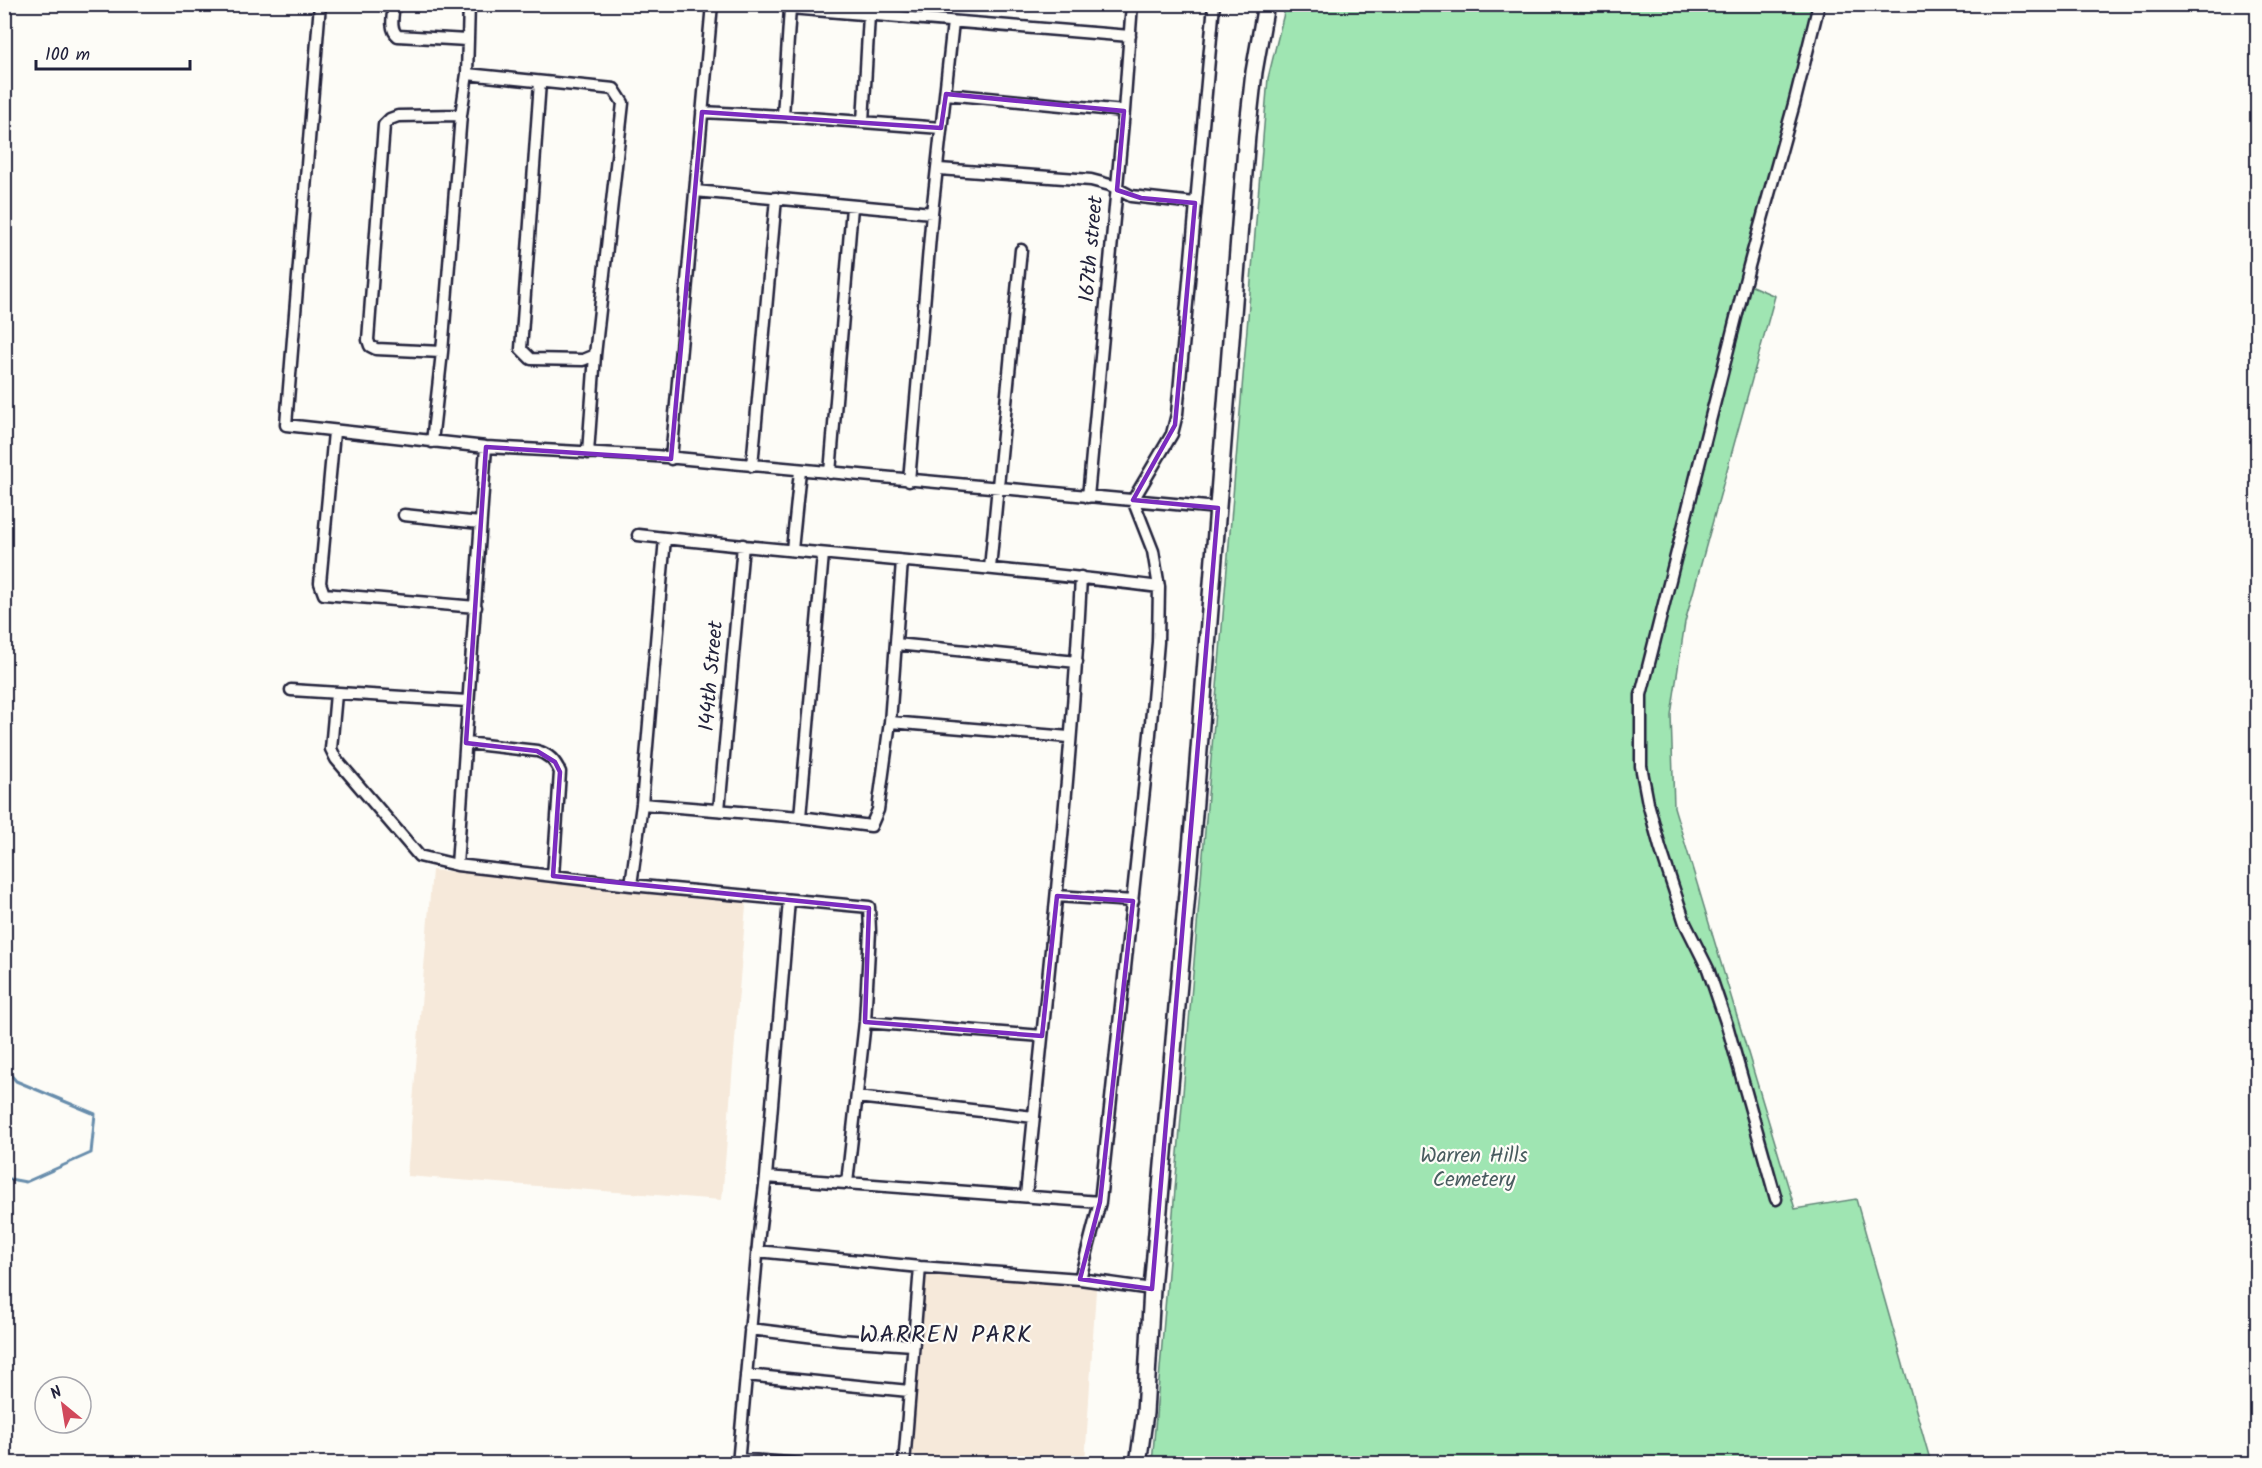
<svg xmlns="http://www.w3.org/2000/svg" width="2262" height="1468" font-family="Kalam,sans-serif">
<style>
.built{fill:#f6e9da}
.green{fill:#9fe5b2;stroke:#608476;stroke-width:1.5}
.lines{fill:none;stroke-linecap:round;stroke-linejoin:round}
.stream{stroke:#678dac;stroke-width:3}
.street-casing{stroke:#22223b;stroke-width:15}
.secondary-casing{stroke:#22223b;stroke-width:20}
.street{stroke:#fdfcf7;stroke-width:10}
.secondary{stroke:#fdfcf7;stroke-width:15}
.marked{fill:none;stroke:#7b2cbf;stroke-width:4.5;stroke-linejoin:round}
.labels{text-anchor:middle;dominant-baseline:central;stroke-width:4.5;stroke-linejoin:round;paint-order:stroke}
.street-label{font-size:21px;fill:#22223b;stroke:#fdfcf7}
.park-label{font-size:21px;fill:#485c5f;stroke:#fdfcf7}
.quarter-label{font-size:24px;letter-spacing:1.5px;fill:#22223b;stroke:#fdfcf7}
</style>
<rect width="100%" height="100%" fill="#fdfcf7"/>
<filter id="ink" filterUnits="userSpaceOnUse"><feTurbulence type="fractalNoise" baseFrequency=".0167" numOctaves="2"/><feDisplacementMap in="SourceGraphic" scale="12" xChannelSelector="R" yChannelSelector="G"/><feConvolveMatrix kernelMatrix="1 2 1 2 8 2 1 2 1" color-interpolation-filters="sRGB"/></filter>
<g filter="url(#ink)">
<path class="built" d="M 432,870 L 747,893 L 722,1200 L 407,1176 Z
M 916,1263 L 1097,1274 L 1085,1463 L 995,1463 L 899,1454 Z"/>
<path class="green" d="M 1286,5 L 1814,5 L 1745,283 L 1775,296 L 1685,622 L 1671,715 L 1674,807 L 1795,1209 L 1856,1199 L 1931,1463 L 1152,1464 L 1268,78 Z"/>
<g class="lines">
<path class="stream" d="M 4,1067 L 16,1081 L 95,1114 L 91,1153 L 26,1182 L 4,1178"/>
<defs>
<path id="street" d="M 320,4 L 286,425 L 486,447 L 655,456 L 1218,508
M 394,4 C 393,15 389,29 398,36 L 467,40
M 791,4 L 790,8 L 1130,36
M 467,74 L 614,89 L 623,103 L 595,355 L 583,360 L 531,359 L 521,349 L 540,82
M 946,94 L 1124,111
M 702,112 L 783,116 L 941,128
M 461,115 L 398,116 L 390,119 L 384,125 L 368,340 L 370,346 L 376,349 L 442,352 L 461,115 L 467,74 L 469,4
M 783,116 L 790,8
M 863,122 L 869,15
M 939,169 L 1091,180 L 1110,185 L 1131,196 L 1195,203
M 695,191 L 932,213
M 334,432 L 320,583 L 324,594 L 476,607
M 432,442 L 442,352
M 588,453 L 595,355
M 671,459 L 712,4
M 752,466 L 776,198
M 830,473 L 852,207
M 909,481 L 932,213 L 953,22
M 1088,497 L 1124,111 L 1132,4
M 404,515 L 480,523
M 638,535 C 812,555 986,565 1159,587 L 1153,551 L 1133,500 L 1172,434 L 1177,414 L 1214,4
M 792,550 L 800,471
M 990,568 L 1021,250
M 896,644 L 1077,662
M 291,690 L 467,701
M 336,694 L 331,749 L 336,759 L 419,856 L 457,865 L 631,885 L 869,907 L 870,931 L 865,1022 L 847,1183
M 890,722 L 1069,737
M 466,743 L 537,751 C 549,754 555,761 560,772 L 553,876
M 642,804 L 800,817 L 871,826 L 878,810 L 890,722 L 902,561
M 719,810 L 743,545
M 800,817 L 823,554
M 457,865 L 486,447
M 631,885 L 642,804 L 665,538
M 1057,896 L 1133,901
M 789,900 L 766,1177 L 1100,1202
M 865,1022 L 1042,1036
M 857,1097 L 1034,1117
M 1026,1196 C 1046,990 1071,784 1081,577
M 1776,1199 L 1727,1025 L 1708,969 L 1685,923 L 1660,847 L 1648,803 L 1641,766 L 1641,695 L 1749,266 L 1794,104 L 1819,4
M 757,1251 L 920,1267 L 1080,1279 L 1152,1289
M 1080,1279 L 1100,1202 L 1150,734 L 1158,642 L 1159,587
M 750,1329 L 840,1340 L 913,1345
M 746,1375 L 909,1391
M 739,1459 L 799,1464
M 738,1464 L 759,1234 L 766,1177
M 904,1464 L 920,1267"/>
<path id="secondary" d="M 1138,1464 L 1145,1413 L 1152,1289 L 1194,814 L 1247,135 L 1254,72 L 1266,4"/>
</defs>
<use href="#street" class="street-casing"/>
<use href="#secondary" class="secondary-casing"/>
<use href="#street" class="street"/>
<use href="#secondary" class="secondary"/>
</g>
</g>
<path class="marked" d="M 946,94 L 1124,111 L 1117,190 L 1141,198 L 1195,203 L 1175,425 L 1133,500 L 1218,508 L 1152,1289 L 1080,1279 L 1100,1202 L 1133,901 L 1057,896 L 1042,1036 L 865,1022 L 869,908 L 553,876 L 560,772 L 555,762 L 537,751 L 466,743 L 486,447 L 671,459 L 702,112 L 941,128 Z"/>
<g class="labels">
<g class="street-label">
<text transform="translate(1092 249) rotate(-85)">167th street</text>
<text transform="translate(712 676) rotate(-85)">144th Street</text>
</g>
<g class="park-label">
<text x="1474" y="1156">Warren Hills<tspan x="1474" dy="24">Cemetery</tspan></text>
</g>
<g class="quarter-label">
<text x="946" y="1335">WARREN PARK</text>
</g>
</g>
<rect width="2262" height="1468" fill="none" stroke="#fdfcf7" stroke-width="24"/>
<rect x="12" y="12" width="2238" height="1444" fill="none" stroke="#22223b" stroke-width="2" filter="url(#ink)"/>
<g transform="translate(63 1405) rotate(330)"><circle r="28" fill="#fdfcf7" stroke="#a5a5ac" stroke-width="1.5"/>
<path d="M0-4.5L10 22L0 15L-10 22Z" fill="#d1495b"/>
<text y="-9" font-size="16" font-weight="bold" text-anchor="middle" fill="#22223b">N</text>
</g>
<path d="M36 60v9h154v-9" fill="none" stroke="#22223b" stroke-width="3"/>
<text x="45" y="60" font-size="18" fill="#22223b" stroke="#fdfcf7" stroke-width="4.5" paint-order="stroke">100 m</text>
</svg>
